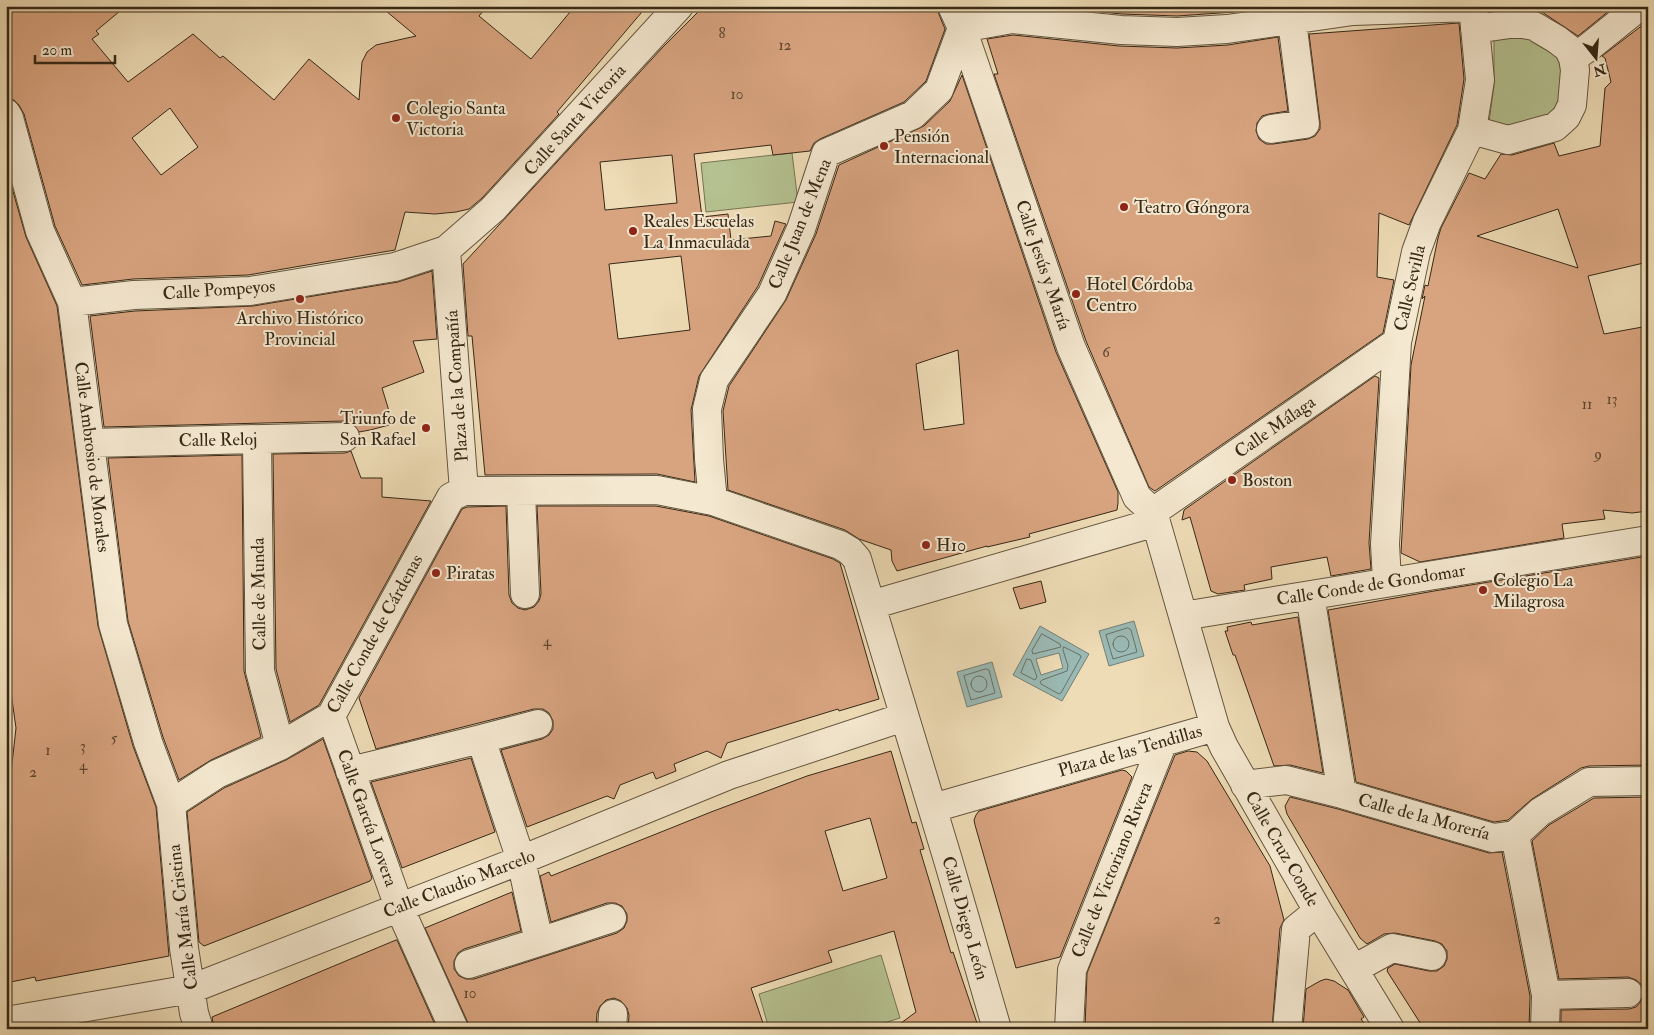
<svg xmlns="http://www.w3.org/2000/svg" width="1654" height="1035" font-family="'IM FELL Double Pica',serif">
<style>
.green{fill:#b5c190;stroke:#767453}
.water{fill:#9bbab5;stroke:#738075;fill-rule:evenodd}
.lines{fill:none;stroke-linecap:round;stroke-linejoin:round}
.shore{stroke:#687166;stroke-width:1}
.building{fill:#d8a480;stroke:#362816;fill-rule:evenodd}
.minor-casing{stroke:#64553e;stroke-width:30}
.minor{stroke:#f4e8d0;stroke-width:28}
.poi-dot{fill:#8f2418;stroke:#f4e8d0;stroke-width:2}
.labels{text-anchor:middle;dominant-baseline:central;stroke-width:4;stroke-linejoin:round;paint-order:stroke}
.number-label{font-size:15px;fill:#5e4730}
.poi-label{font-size:18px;fill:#362816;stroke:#f4e8d0;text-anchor:start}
.street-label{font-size:18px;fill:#362816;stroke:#f4e8d0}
</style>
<rect width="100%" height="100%" fill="#eedcb6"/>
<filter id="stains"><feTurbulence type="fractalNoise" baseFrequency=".004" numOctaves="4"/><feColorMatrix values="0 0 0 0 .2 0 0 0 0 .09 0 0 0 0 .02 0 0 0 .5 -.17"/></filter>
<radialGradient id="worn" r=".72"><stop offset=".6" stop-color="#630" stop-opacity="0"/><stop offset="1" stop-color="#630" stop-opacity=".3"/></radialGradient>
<path class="green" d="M 1503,30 L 1540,35 L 1568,67 L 1555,118 L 1502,132 L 1488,129 L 1494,86 L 1494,39 Z
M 792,153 L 798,202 L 706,212 L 701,163 Z
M 881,955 L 900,1018 L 865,1029 L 769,1029 L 759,994 Z"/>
<path class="water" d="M 1134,621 L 1144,656 L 1109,666 L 1099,631 Z
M 1040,626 L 1089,654 L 1062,701 L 1013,675 ZM 1059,653 L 1063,668 L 1041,675 L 1036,659 Z
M 992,662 L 1002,697 L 967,707 L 957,672 Z"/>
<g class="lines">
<path class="shore" d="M 1128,628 L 1131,630 L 1137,652 L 1113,659 L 1106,635 Z
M 1042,634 L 1060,644 L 1061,647 L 1033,654 L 1032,651 Z
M1113 644a8 8 0 1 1 16 0a8 8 0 1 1-16 0Z
M 1064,647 L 1080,655 L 1081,657 L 1061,693 L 1059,694 L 1041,684 L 1040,682 L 1042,680 L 1067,671 L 1068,666 L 1063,650 Z
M 1027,659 L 1031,660 L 1037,677 L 1035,680 L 1021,673 Z
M 986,669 L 989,670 L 995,693 L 971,700 L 964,676 Z
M971 684a8 8 0 1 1 16 0a8 8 0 1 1-16 0Z"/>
</g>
<path class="building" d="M 13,6 L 126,6 L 96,31 L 99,34 L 92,39 L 128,82 L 193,34 L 220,58 L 223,56 L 274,100 L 309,59 L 359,100 L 362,62 L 367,52 L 376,45 L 416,36 L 380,6 L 487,6 L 479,16 L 531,59 L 575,6 L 647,6 L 557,112 L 559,114 L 482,198 L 469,209 L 456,212 L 435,214 L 405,212 L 395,250 L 248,275 L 133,279 L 82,285 L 55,226 L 24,114 L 19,105 L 14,100 L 6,97 L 6,14 ZM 170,108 L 198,147 L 161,175 L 132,138 Z
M 704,6 L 937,6 L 938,12 L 945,29 L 926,81 L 904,102 L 820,139 L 814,143 L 810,151 L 773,155 L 771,145 L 694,154 L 702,217 L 728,214 L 731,240 L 771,236 L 775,221 L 786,224 L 758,286 L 699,376 L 691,410 L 695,482 L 657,474 L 485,475 L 472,336 L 468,336 L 463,264 L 663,47 ZM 672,155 L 677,203 L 605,210 L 600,162 ZM 681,256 L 690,330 L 618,339 L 609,264 Z
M 1041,6 L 1233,6 L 1234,12 L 1177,16 L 1122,14 Z
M 1514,6 L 1615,6 L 1578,36 L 1542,12 Z
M 1648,21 L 1648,262 L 1588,276 L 1604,334 L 1648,326 L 1648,511 L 1632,513 L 1603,510 L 1605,519 L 1562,524 L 1564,538 L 1420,562 L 1401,553 L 1411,365 L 1425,296 L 1422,299 L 1425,285 L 1428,286 L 1438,238 L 1441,228 L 1469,173 L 1485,179 L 1501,154 L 1512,155 L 1554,143 L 1559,156 L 1600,146 L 1605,88 L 1611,82 L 1605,58 L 1602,56 ZM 1558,209 L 1578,268 L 1477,236 Z
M 1459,23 L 1464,79 L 1457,125 L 1409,225 L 1379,213 L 1377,277 L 1394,280 L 1383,333 L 1155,491 L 1149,487 L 1086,341 L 994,74 L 998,74 L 987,39 L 1013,35 L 1119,46 L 1177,48 L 1228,45 L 1278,37 L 1288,111 L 1269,114 L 1262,116 L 1257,123 L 1256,131 L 1259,139 L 1266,144 L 1273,144 L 1308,139 L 1315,136 L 1320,129 L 1320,122 L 1309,34 Z
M 962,75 L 1056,352 L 1118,492 L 1118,503 L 1117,510 L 1029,534 L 1030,537 L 987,547 L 987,546 L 897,571 L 892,561 L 891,550 L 859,539 L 845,530 L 728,490 L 723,411 L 729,386 L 786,300 L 816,234 L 839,165 L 924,126 L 950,101 ZM 958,350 L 964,424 L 924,430 L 916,364 Z
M 6,167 L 26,237 L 57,306 L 98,626 L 133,746 L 156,807 L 169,956 L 36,981 L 35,977 L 6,983 L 6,773 L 11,773 L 16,728 L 6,657 Z
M 432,271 L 437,339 L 413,341 L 424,372 L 382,388 L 393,424 L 370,430 L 359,432 L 353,424 L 345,421 L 104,427 L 90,316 L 135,311 L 253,306 L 398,282 Z
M 1375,376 L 1379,378 L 1369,543 L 1371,569 L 1331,576 L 1327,557 L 1271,567 L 1272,579 L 1244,585 L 1245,590 L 1218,594 L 1211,591 L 1190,517 L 1182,520 L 1184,510 Z
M 351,451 L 361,478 L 382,478 L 382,497 L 431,501 L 319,705 L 290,722 L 276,669 L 273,454 L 345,453 Z
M 242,455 L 244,671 L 261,737 L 211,760 L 179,780 L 163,737 L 128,621 L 108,458 Z
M 506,506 L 509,595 L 512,603 L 518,608 L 525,610 L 534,607 L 539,601 L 541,594 L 537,506 L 656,506 L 709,516 L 833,559 L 840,563 L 879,699 L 839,711 L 838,709 L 727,743 L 721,758 L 707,751 L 674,764 L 676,771 L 656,779 L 653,772 L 620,785 L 614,799 L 607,796 L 527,827 L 501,750 L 542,739 L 549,735 L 553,729 L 553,721 L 549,713 L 543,709 L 534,709 L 376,749 L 359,698 L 462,509 L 467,507 Z
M 1648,556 L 1648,765 L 1589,766 L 1581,768 L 1532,799 L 1508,820 L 1494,822 L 1356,782 L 1328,610 L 1434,591 Z
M 1041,581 L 1046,602 L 1020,609 L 1013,588 Z
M 1298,617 L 1323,773 L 1290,765 L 1274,766 L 1235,655 L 1233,655 L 1225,631 L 1228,631 L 1227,627 L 1251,622 L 1252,625 Z
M 323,739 L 372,878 L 370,881 L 204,946 L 199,942 L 187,812 L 224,788 L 286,760 Z
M 891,751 L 912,823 L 916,822 L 924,849 L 920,850 L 951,953 L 953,952 L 979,1029 L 893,1029 L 916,1012 L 894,931 L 828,951 L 832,962 L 751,988 L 765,1029 L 628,1029 L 629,1015 L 627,1008 L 621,1001 L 614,998 L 606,1000 L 600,1006 L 597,1013 L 596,1029 L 469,1029 L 468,1023 L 425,928 L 512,892 L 521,931 L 464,949 L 458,953 L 454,961 L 454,969 L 459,976 L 466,979 L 474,979 L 617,933 L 624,928 L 627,921 L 627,914 L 622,906 L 615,903 L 607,903 L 551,922 L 540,876 L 549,872 L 551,876 L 711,812 L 807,776 ZM 870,818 L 887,878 L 843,891 L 825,831 Z
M 1188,751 L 1197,752 L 1207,761 L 1270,866 L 1284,920 L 1280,928 L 1272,1029 L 1085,1029 L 1087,973 L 1175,755 Z
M 471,758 L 495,832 L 402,868 L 371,782 Z
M 1122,770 L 1126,771 L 1132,777 L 1060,957 L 1016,968 L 975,825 L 974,820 L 976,815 L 979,811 Z
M 1290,797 L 1338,809 L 1489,853 L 1502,852 L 1530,996 L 1529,1029 L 1424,1029 L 1387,971 L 1388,968 L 1395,964 L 1429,971 L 1437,971 L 1444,966 L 1447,959 L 1447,951 L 1442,944 L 1435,941 L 1395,933 L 1384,934 L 1367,944 L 1360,938 L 1287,814 L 1285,806 Z
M 1648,797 L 1648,1029 L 1561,1029 L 1561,1010 L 1629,1009 L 1636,1007 L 1641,1001 L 1644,992 L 1642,985 L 1636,980 L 1628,977 L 1559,979 L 1532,841 L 1549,825 L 1594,798 Z
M 396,940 L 397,940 L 437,1029 L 214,1029 L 212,1017 Z
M 1326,979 L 1334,981 L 1348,990 L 1364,1017 L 1361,1019 L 1368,1029 L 1303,1029 L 1306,989 L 1320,981 Z"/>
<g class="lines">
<defs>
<path id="minor" d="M 952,6 L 962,28 L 1071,347 L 1137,497 L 1153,512 L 1215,727 L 1224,747 L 1318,911 L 1390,1029
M 962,28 L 1012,19 L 1121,30 L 1177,32 L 1227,29 L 1353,11 L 1473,7
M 1573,58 L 1589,47 L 1635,10 L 1643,6
M 6,113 L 9,118 L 40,231 L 72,302 L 113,624 L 148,742 L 171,804 L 184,948 L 194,1013 L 199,1029
M 1271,129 L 1305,124 L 1292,21
M 1472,130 L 1508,140 L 1555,127 L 1566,117 L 1572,105 L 1575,70 L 1573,58 L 1568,48 L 1556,39 L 1534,26 L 1517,23 L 1475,29
M 72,302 L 134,295 L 250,291 L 395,267 L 446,250
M 257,440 L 260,671 L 280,746
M 91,443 L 345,437
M 464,491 L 446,250 L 493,209 L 679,6
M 521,491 L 525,594
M 713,501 L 709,459 L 707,409 L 714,380 L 772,294 L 801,229 L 826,153 L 913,115 L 939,90 L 962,28
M 1153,512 L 1397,342
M 1387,581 L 1385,544 L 1397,342 L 1416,252 L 1427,222 L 1472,130 L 1480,80 L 1473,6
M 1310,595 L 1342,794
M 871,605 L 1156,522
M 1183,616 L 1648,540
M 331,716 L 399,907 L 454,1029
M 481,739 L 538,724
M 350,771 L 481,739 L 521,860 L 539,942 L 469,964
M 1245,785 L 1286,780 L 1342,794 L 1493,838 L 1515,835 L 1540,812 L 1589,782 L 1648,781
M 171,804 L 217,774 L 280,746 L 331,716 L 451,497 L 464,491 L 657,490 L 713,501 L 840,545 L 850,551 L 857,559 L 948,860 L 997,1029
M 933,808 L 1215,727
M 1515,835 L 1546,995 L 1545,1029
M 539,942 L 612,918
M 1354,969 L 1392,948 L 1432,956
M 1546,995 L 1628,993
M 6,1021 L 191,989 L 521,860 L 729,775 L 904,717
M 612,1029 L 613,1014
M 1069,1029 L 1072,970 L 1163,742
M 1287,1029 L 1296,929 L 1318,911"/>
</defs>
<use href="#minor" class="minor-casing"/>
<use href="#minor" class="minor"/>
</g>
<g class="poi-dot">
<circle cx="396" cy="118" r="5"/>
<circle cx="884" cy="146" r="5"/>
<circle cx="1124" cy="207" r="5"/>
<circle cx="633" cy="231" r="5"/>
<circle cx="1076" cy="294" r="5"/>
<circle cx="300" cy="299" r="5"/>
<circle cx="426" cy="428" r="5"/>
<circle cx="1232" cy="480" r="5"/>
<circle cx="926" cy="545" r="5"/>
<circle cx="436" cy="573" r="5"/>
<circle cx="1483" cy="590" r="5"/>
</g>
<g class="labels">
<g class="number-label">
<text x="722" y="33">8</text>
<text x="785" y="45">12</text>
<text x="737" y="94">10</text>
<text x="1106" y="352">6</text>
<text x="1612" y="399">13</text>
<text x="1587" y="404">11</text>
<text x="1598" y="454">9</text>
<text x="547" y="641">4</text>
<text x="114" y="738">5</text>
<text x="83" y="746">3</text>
<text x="48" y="750">1</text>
<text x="83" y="765">4</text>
<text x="33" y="772">2</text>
<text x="1217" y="919">2</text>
<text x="470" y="993">10</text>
</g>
<g class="poi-label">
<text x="406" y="108">Colegio Santa<tspan x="406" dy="21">Victoria</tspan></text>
<text x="894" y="136">Pensión<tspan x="894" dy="21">Internacional</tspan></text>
<text x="1134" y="207">Teatro Góngora</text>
<text x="643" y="221">Reales Escuelas<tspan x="643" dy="21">La Inmaculada</tspan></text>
<text x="1086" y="284">Hotel Córdoba<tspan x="1086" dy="21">Centro</tspan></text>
<text x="300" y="318" text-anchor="middle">Archivo Histórico<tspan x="300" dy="21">Provincial</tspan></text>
<text x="416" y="418" text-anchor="end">Triunfo de<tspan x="416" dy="21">San Rafael</tspan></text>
<text x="1242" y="480">Boston</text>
<text x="936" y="545">H10</text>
<text x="446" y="573">Piratas</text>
<text x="1493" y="580">Colegio La<tspan x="1493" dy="21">Milagrosa</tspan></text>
</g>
<g class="street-label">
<text transform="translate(575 120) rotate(-48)">Calle Santa Victoria</text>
<text transform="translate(800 224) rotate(-68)">Calle Juan de Mena</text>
<text transform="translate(1043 265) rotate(71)">Calle Jesús y María</text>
<text transform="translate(1410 288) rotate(-77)">Calle Sevilla</text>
<text transform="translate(219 290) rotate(-4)">Calle Pompeyos</text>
<text transform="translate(457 386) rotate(-94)">Plaza de la Compañía</text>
<text transform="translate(1275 427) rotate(-35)">Calle Málaga</text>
<text transform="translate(218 440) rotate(-1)">Calle Reloj</text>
<text transform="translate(92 457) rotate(83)">Calle Ambrosio de Morales</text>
<text transform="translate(1371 585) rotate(-9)">Calle Conde de Gondomar</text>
<text transform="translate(259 594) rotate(-91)">Calle de Munda</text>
<text transform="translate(375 634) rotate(-61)">Calle Conde de Cárdenas</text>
<text transform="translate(1130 751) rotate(-16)">Plaza de las Tendillas</text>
<text transform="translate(1424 817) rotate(15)">Calle de la Morería</text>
<text transform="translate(367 818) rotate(70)">Calle García Lovera</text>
<text transform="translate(1282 849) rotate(60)">Calle Cruz Conde</text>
<text transform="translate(1112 870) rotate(-68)">Calle de Victoriano Rivera</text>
<text transform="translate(459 884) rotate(-21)">Calle Claudio Marcelo</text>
<text transform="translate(183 917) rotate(-97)">Calle María Cristina</text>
<text transform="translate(965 918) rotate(74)">Calle Diego León</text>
</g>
</g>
<rect width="1654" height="1035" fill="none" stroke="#eedcb6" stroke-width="25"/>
<rect x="8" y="8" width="1639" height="1020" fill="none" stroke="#362816" stroke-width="2.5"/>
<rect x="12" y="12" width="1629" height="1010" fill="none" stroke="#362816"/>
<g transform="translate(1596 58) rotate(163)" stroke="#f4e8d0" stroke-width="4" paint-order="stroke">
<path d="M0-4L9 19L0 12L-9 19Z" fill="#362816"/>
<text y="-8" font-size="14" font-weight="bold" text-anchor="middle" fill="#362816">N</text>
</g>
<path d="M35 55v8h80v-8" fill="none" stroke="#362816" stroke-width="2.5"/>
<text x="42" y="55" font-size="15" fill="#362816" stroke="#f4e8d0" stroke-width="4" paint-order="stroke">20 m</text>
<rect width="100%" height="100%" filter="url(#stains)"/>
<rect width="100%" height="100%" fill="url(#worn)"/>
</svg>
